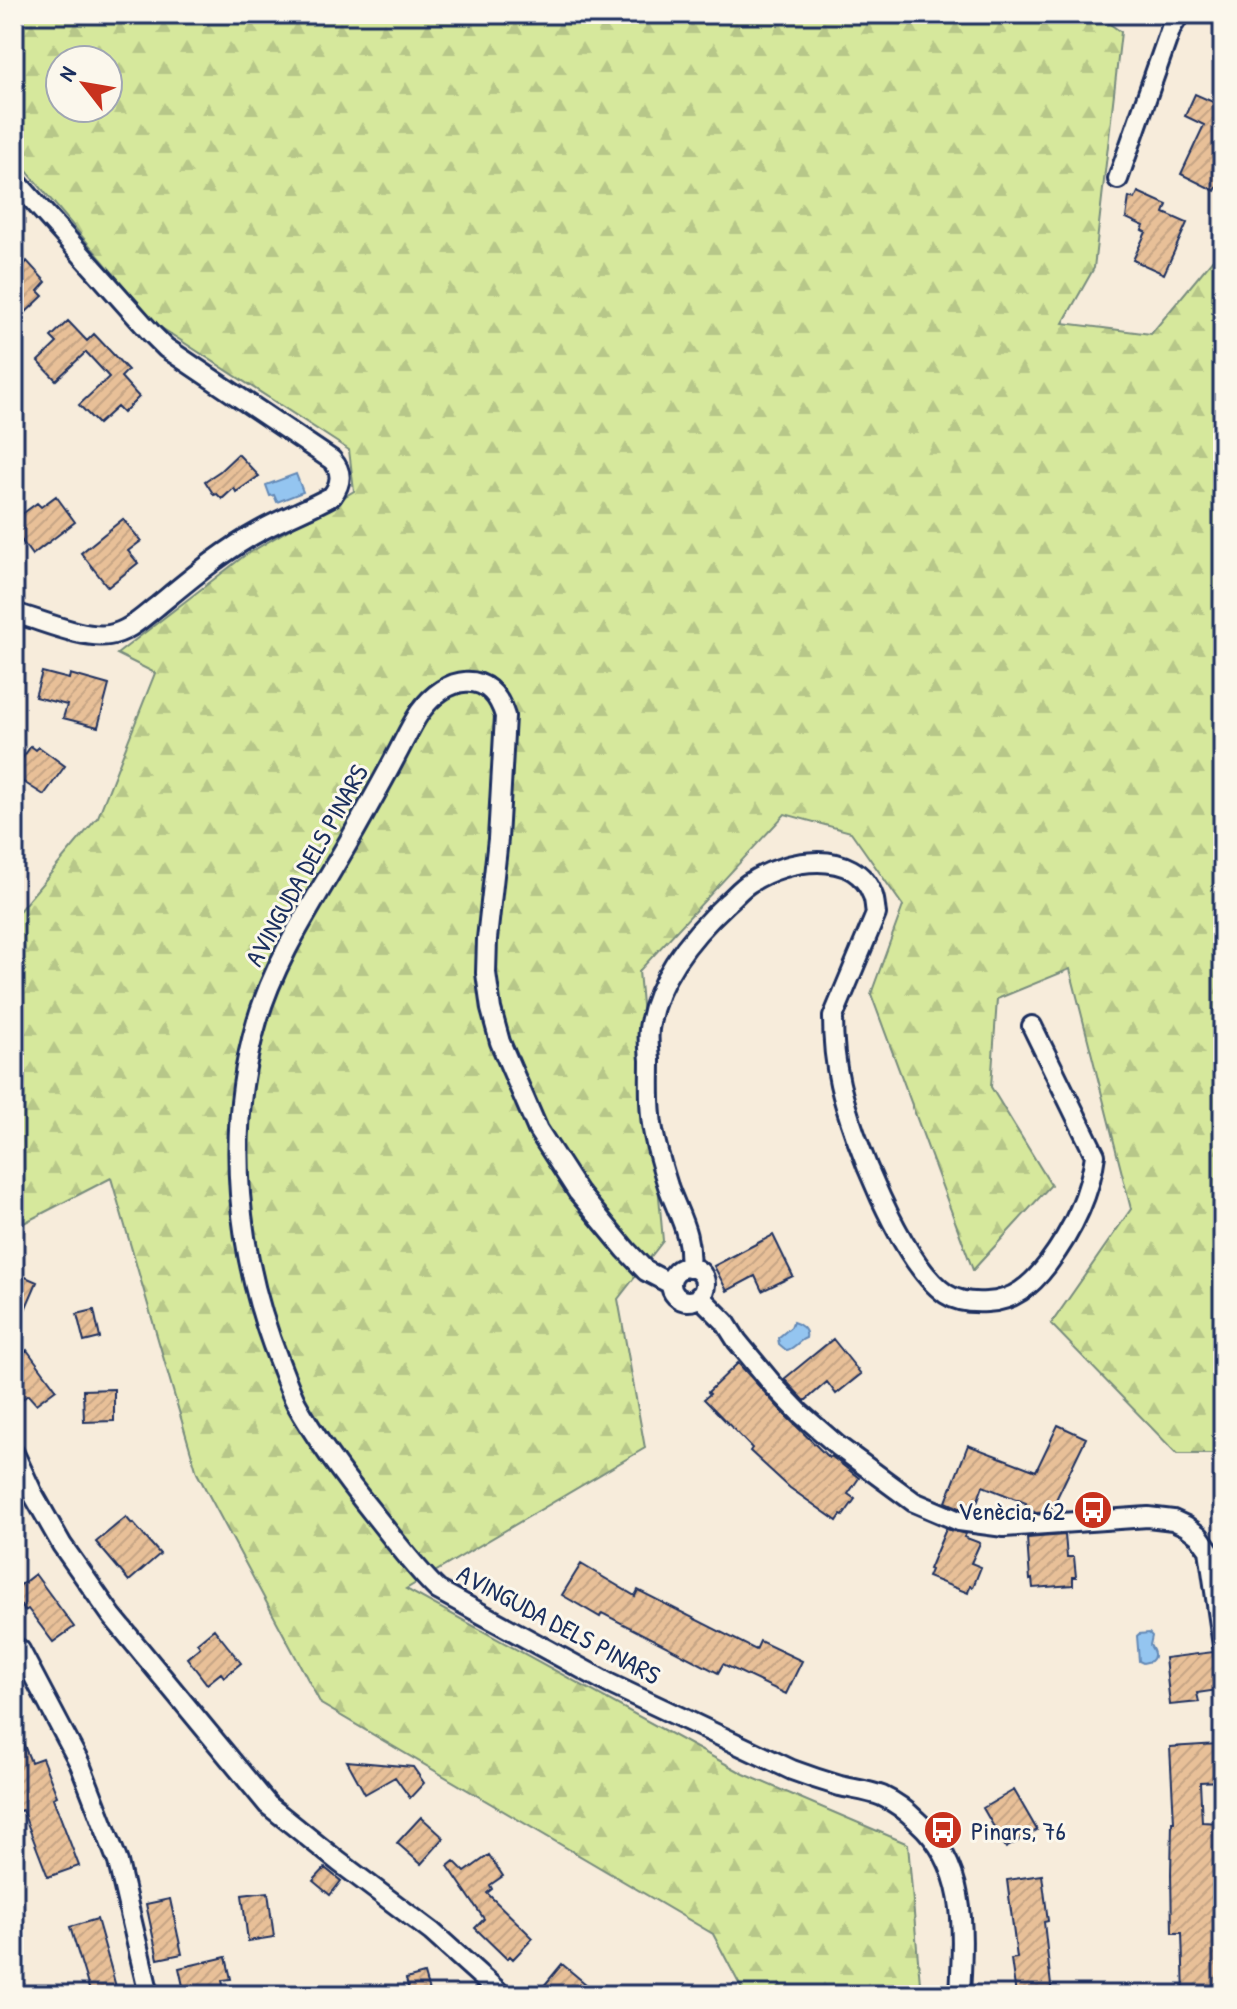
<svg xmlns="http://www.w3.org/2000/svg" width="1237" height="2009" font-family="'Patrick Hand',sans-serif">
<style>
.forest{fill:url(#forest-firs);stroke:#788c7d;stroke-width:2;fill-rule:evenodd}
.water{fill:#94c5f0;stroke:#6489b6;stroke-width:2}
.building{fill:url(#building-hatch);stroke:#1b2f5e;stroke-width:2}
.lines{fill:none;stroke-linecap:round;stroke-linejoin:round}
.street-casing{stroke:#1b2f5e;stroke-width:24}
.street{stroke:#fbf7ec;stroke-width:18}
.labels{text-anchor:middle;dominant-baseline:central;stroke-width:6;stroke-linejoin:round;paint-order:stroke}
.street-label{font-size:26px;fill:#1b2f5e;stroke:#fbf7ec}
.poi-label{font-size:26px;fill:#1b2f5e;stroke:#fbf7ec;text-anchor:end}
</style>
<defs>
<pattern id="forest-firs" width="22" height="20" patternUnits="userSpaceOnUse" patternTransform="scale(2)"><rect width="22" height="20" fill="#d6e89c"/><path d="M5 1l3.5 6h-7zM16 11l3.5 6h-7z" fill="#b7c789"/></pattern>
<pattern id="building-hatch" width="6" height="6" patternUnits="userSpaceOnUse" patternTransform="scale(2)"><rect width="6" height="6" fill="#e8c098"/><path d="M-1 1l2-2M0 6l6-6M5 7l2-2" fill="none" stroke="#c6a585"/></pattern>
</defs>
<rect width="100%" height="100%" fill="#f7ecdb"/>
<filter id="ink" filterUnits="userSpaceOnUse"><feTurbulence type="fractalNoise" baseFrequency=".0125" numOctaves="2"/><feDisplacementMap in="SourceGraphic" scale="16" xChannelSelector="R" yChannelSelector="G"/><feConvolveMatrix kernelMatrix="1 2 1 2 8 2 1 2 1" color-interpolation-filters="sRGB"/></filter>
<g filter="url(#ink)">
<path class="forest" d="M 14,14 L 1096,14 L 1121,32 L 1094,268 L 1063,323 L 1151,334 L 1223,247 L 1223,1454 L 1177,1454 L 1051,1324 L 1131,1209 L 1070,969 L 997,999 L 991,1087 L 1051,1185 L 973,1270 L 871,994 L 903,906 L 851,832 L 785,814 L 639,971 L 663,1241 L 618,1299 L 645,1448 L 406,1589 L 744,1774 L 908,1844 L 921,1995 L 745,1995 L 713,1934 L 321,1704 L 197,1473 L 111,1178 L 14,1228 L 14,917 L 98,817 L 155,673 L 117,654 L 244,556 L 354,491 L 349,450 L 157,325 L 14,156 ZM 60,60 L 108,60 L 108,108 L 60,108 Z"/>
<path class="water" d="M 296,474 L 303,492 L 277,502 L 274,495 L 270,496 L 266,485 Z
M 793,1322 C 800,1324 808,1329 806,1338 C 799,1340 793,1350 786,1350 L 779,1344 L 778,1338 L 791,1327 Z
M 1149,1633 L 1152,1636 L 1150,1645 C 1153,1650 1157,1656 1151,1661 L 1143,1663 L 1139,1661 L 1137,1636 L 1139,1634 Z"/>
<path class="building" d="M 1223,87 L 1223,175 L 1215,191 L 1181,174 L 1204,125 L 1185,116 L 1195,94 L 1215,103 Z
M 1138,192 L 1167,205 L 1164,213 L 1187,223 L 1164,274 L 1133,260 L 1146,232 L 1142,230 L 1144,226 L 1126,218 L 1129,197 L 1135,199 Z
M 14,257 L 23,267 L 27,261 L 46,282 L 38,291 L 43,296 L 23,315 L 14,305 Z
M 68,321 L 87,341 L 94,334 L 128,370 L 121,377 L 139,397 L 123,413 L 117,407 L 98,424 L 79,405 L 109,377 L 86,352 L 56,380 L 38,361 L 57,343 L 51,337 Z
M 238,454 L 259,476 L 236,492 L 234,488 L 222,499 L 217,494 L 214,495 L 205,481 L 220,471 Z
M 56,496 L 75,522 L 32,555 L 14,530 L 14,520 L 37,503 L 41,507 Z
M 123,519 L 141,541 L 128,551 L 138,563 L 108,587 L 81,553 Z
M 42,672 L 69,679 L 70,674 L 109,685 L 98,727 L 63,718 L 67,705 L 35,697 Z
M 31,746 L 36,750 L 39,747 L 65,766 L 44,795 L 14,776 L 14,770 Z
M 773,1235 L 793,1276 L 762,1291 L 755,1276 L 727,1291 L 714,1266 Z
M 14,1272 L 37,1282 L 14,1335 Z
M 94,1310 L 100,1338 L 84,1342 L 77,1314 Z
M 833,1339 L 861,1374 L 836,1394 L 827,1382 L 805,1401 L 784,1379 Z
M 27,1350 L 56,1389 L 36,1404 L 28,1395 L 14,1405 L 14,1360 Z
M 738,1363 L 786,1416 L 829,1458 L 831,1456 L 859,1478 L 848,1494 L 855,1499 L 843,1516 L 841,1515 L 837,1521 L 790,1488 L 750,1451 L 752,1448 L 704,1399 L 710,1394 L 708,1392 Z
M 114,1389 L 114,1421 L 84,1422 L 83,1390 Z
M 1058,1425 L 1086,1438 L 1050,1512 L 1036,1513 L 1024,1507 L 1026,1503 L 983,1486 L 974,1511 L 962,1509 L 946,1502 L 968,1445 L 1036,1471 Z
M 126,1517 L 132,1524 L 133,1523 L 160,1554 L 129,1581 L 96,1542 Z
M 946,1529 L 966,1534 L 964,1537 L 980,1543 L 971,1563 L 981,1567 L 973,1587 L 970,1586 L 968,1593 L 928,1577 L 931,1570 L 929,1569 Z
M 1065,1535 L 1067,1557 L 1074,1557 L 1076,1577 L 1073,1577 L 1073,1585 L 1033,1588 L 1032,1579 L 1030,1580 L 1027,1538 Z
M 581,1564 L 635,1596 L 638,1590 L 756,1650 L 760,1641 L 802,1661 L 786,1694 L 723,1664 L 718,1673 L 602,1613 L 600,1617 L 562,1595 Z
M 35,1574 L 74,1627 L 53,1642 L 28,1609 L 25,1611 L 14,1596 L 14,1590 Z
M 214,1629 L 241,1663 L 224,1677 L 221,1673 L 207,1684 L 187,1658 L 200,1647 L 197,1643 Z
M 1213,1652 L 1218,1690 L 1197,1693 L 1199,1702 L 1170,1705 L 1165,1658 Z
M 14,1722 L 31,1762 L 42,1758 L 57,1796 L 53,1798 L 79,1866 L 48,1877 L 22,1810 L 14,1813 Z
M 1218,1744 L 1220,1781 L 1200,1782 L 1202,1822 L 1221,1823 L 1220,1925 L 1223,1993 L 1184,1995 L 1182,1933 L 1172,1933 L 1171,1874 L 1172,1822 L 1174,1822 L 1170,1747 Z
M 347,1761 L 413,1767 L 424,1783 L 410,1798 L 395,1777 L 365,1794 Z
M 1014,1790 L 1037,1830 L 1006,1848 L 983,1808 Z
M 421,1817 L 444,1838 L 421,1864 L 397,1843 Z
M 489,1855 L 503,1876 L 490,1885 L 492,1889 L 487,1893 L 533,1938 L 513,1959 L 510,1956 L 507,1959 L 475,1928 L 484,1919 L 448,1866 L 454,1861 L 465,1872 Z
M 325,1868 L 341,1881 L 330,1895 L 313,1881 Z
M 1042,1875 L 1048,1921 L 1044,1922 L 1052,1995 L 1016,1995 L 1011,1959 L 1017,1958 L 1007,1880 Z
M 268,1892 L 274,1937 L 248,1941 L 242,1895 Z
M 170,1899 L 182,1954 L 158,1959 L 146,1904 Z
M 97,1919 L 111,1968 L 118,1995 L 91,1995 L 70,1927 Z
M 226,1957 L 231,1979 L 222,1980 L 225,1995 L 185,1995 L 179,1968 Z
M 562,1964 L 599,1995 L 552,1995 L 543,1987 Z
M 424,1974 L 430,1995 L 410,1995 L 406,1979 Z"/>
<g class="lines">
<defs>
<path id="street" d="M 14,179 L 152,334 L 166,348 L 332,460 C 343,472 341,484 332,496 C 309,509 283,518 260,531 C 223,551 189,580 156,607 C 142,618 128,632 109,635 C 82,639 41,620 14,613
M 1118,179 L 1171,28 L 1180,14
M671 1284a17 17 0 1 1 34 0a17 17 0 1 1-34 0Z
M 689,1268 C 692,1233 679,1217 668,1186 C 662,1167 652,1135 651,1115 C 649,1097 650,1078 650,1060 C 649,1048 647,1035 650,1023 C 659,975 692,935 728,902 C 735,896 742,887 751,882 C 785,860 855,846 873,896 C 875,901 875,909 876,914 L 833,1017 C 833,1039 835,1062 840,1084 C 852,1138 901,1263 946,1294 C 958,1302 972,1303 987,1302 C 1013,1301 1031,1286 1047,1265 C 1071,1233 1090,1195 1095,1155 L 1032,1026
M 671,1284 L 646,1271 L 626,1250 L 578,1192 L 538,1130 L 500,1042 L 491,1009 L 486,973 L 487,939 L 498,839 L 505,716 C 490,666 445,676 420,712 C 411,725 404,741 397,754 C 383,781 368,807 353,834 C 319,895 277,953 257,1021 C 224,1132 237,1257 280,1364 C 285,1377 290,1391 296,1403 C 318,1443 347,1481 376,1517 C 396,1542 415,1568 438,1590 L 610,1684 L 792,1770 C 808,1776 823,1781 840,1786 C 853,1789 869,1791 882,1796 C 895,1802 907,1811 917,1821 C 969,1867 963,1932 960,1995
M 699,1296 L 725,1322 L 737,1341 L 775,1387 L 800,1413 L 838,1446 L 914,1502 L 959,1521 L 1004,1527 L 1148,1517 L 1173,1520 L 1186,1526 L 1199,1536 L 1209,1550 L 1223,1646
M 14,1453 L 33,1494 L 62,1545 L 112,1616 L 268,1805 L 339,1862 L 432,1932 L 502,1995
M 14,1646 L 20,1650 L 80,1764 L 118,1862 L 149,1995"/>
</defs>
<use href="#street" class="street-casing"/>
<use href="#street" class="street"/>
</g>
</g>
<defs>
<symbol id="bus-disc" viewBox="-11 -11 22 22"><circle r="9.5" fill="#c8321e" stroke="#fbf7ec"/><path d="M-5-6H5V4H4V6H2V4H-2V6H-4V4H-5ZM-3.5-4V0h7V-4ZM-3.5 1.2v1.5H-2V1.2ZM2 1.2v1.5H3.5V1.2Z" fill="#fff"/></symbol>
</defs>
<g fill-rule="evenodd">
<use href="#bus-disc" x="1071" y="1488" width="44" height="44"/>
<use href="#bus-disc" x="921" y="1808" width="44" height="44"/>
</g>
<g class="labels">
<g class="street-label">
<text transform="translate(306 865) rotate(-61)">AVINGUDA DELS PINARS</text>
<text transform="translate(559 1624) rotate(28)">AVINGUDA DELS PINARS</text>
</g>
<g class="poi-label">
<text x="1065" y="1510">Venècia, 62</text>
<text x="971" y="1830" text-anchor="start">Pinars, 76</text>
</g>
</g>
<rect width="1237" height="2009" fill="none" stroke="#fbf7ec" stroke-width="48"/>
<rect x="24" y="24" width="1189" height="1961" fill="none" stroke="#1b2f5e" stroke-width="3" filter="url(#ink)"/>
<g transform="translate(84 84) rotate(301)"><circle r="38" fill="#fbf7ec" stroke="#a1a7b3" stroke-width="2"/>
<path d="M0-6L14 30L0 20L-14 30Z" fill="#c8321e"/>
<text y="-12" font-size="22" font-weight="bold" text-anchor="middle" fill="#1b2f5e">N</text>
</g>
</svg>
